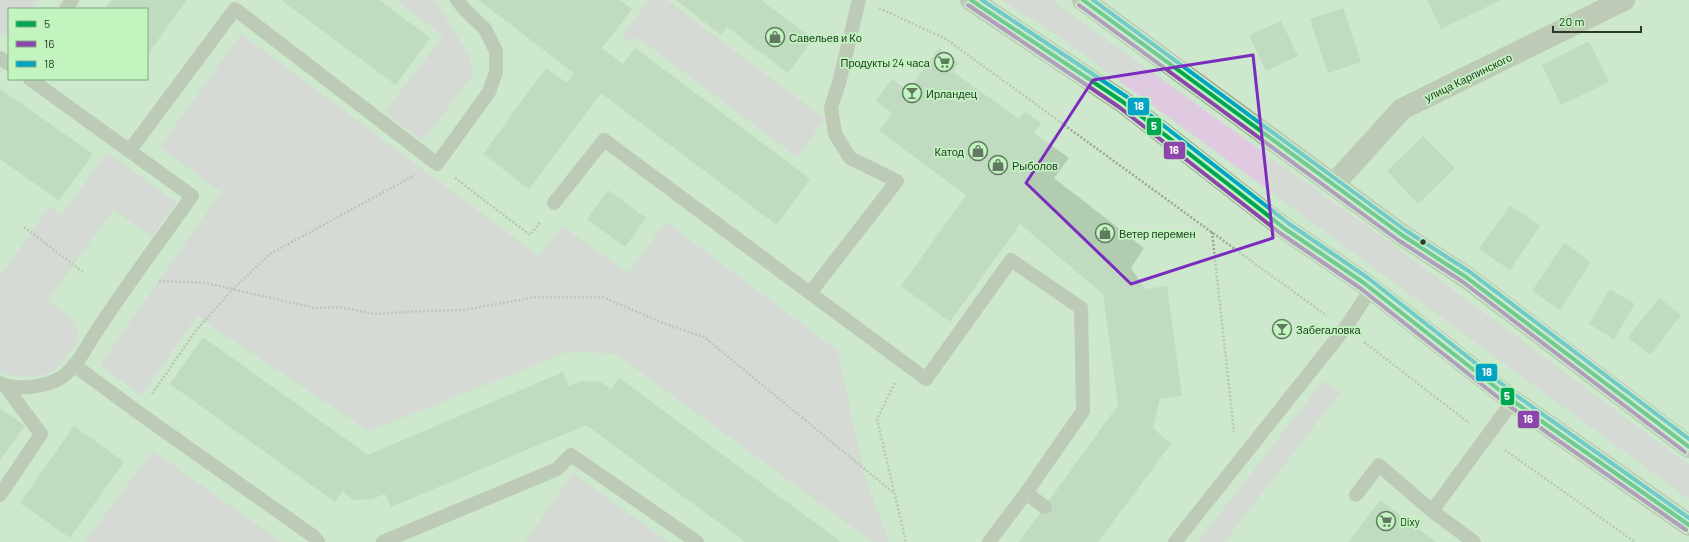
<svg xmlns="http://www.w3.org/2000/svg" width="1689" height="542" font-family="Barlow,sans-serif">
<style>
.green{fill:#dfcae1}
.building{fill:#b2ccb2}
.lines{fill:none;stroke-linecap:round;stroke-linejoin:round}
.path{stroke:#9ea596;stroke-width:2.5;stroke-dasharray:2 2;stroke-linecap:butt}
.service{stroke:#a8a89c;stroke-width:14}
.minor{stroke:#a8a89c;stroke-width:22}
.tertiary{stroke:#a8a89c;stroke-width:22}
.bus-1-casing{stroke:#c2f4c0;stroke-width:7}
.bus-2-casing{stroke:#c2f4c0;stroke-width:7}
.bus-3-casing{stroke:#c2f4c0;stroke-width:7}
.bus-1{stroke:#00a651;stroke-width:4}
.bus-2{stroke:#8e44ad;stroke-width:4}
.bus-3{stroke:#02a4c6;stroke-width:4}
.marked{fill:none;stroke:#7b2cbf;stroke-width:3;stroke-linejoin:round}
.bus-dot{fill:#273b27;stroke:#c2f4c0;stroke-width:1.5}
.labels{text-anchor:middle;dominant-baseline:central;stroke-width:3.5;stroke-linejoin:round;paint-order:stroke}
.poi-label{font-size:11px;fill:#273b27;stroke:#c2f4c0;text-anchor:start}
.street-label{font-size:11px;fill:#273b27;stroke:#c2f4c0}
.line-badge{stroke:#c2f4c0;stroke-width:1.5}
.badge-label{font-size:11px;text-anchor:middle;font-weight:bold;fill:#fff}
</style>
<rect width="100%" height="100%" fill="#cde8cc"/>
<path class="green" d="M 0,0 L 38,0 L 32,9 L 9,9 L 9,39 L 0,33 Z
M 396,0 L 435,0 L 469,55 L 474,73 L 423,141 L 385,112 L 443,36 Z
M 649,0 L 667,0 L 825,119 L 797,157 L 637,37 L 632,43 L 622,35 Z
M 1002,0 L 1051,0 L 1382,237 L 1689,465 L 1689,499 L 1050,30 Z
M 241,34 L 539,256 L 562,226 L 628,273 L 666,222 L 838,351 L 865,478 L 889,542 L 873,542 L 616,354 L 570,351 L 369,431 L 197,316 L 141,396 L 100,365 L 221,192 L 160,147 Z
M 107,152 L 176,202 L 152,236 L 113,210 L 48,300 C 64,313 76,316 79,338 C 72,348 65,361 57,368 C 43,381 16,378 0,372 L 0,273 L 2,274 L 50,206 L 62,215 Z
M 1323,381 L 1340,393 L 1224,542 L 1198,542 Z
M 153,451 L 281,542 L 85,542 Z
M 573,473 L 668,542 L 525,542 Z"/>
<path class="building" d="M 112,0 L 187,0 L 147,55 L 147,9 L 105,9 Z
M 281,0 L 379,0 L 430,38 L 396,85 Z
M 478,0 L 620,0 L 632,9 L 602,48 L 623,64 L 635,48 L 810,179 L 777,225 L 601,93 L 529,189 L 483,154 L 546,68 L 567,83 L 574,73 Z
M 676,0 L 735,0 L 737,1 L 738,0 L 761,0 L 813,39 L 788,73 L 727,27 L 721,35 Z
M 1427,0 L 1501,0 L 1441,29 Z
M 1343,8 L 1361,62 L 1328,73 L 1310,19 Z
M 1281,21 L 1298,56 L 1266,71 L 1249,35 Z
M 1589,41 L 1609,82 L 1561,105 L 1542,65 Z
M 939,48 L 959,63 L 953,71 L 963,79 L 1019,119 L 1025,111 L 1041,123 L 1034,133 L 1069,158 L 1054,178 L 1144,248 L 1131,268 L 1145,289 L 1167,286 L 1182,396 L 1160,399 L 1153,428 L 1171,444 L 1098,542 L 1019,542 L 1118,405 L 1103,294 L 1020,224 L 950,322 L 901,286 L 966,195 L 879,131 L 892,113 L 876,101 L 892,79 L 908,91 Z
M 0,89 L 93,154 L 59,201 L 0,159 Z
M 1423,136 L 1455,168 L 1418,204 L 1387,171 Z
M 608,190 L 646,218 L 625,247 L 587,219 Z
M 1510,205 L 1540,226 L 1510,270 L 1479,249 Z
M 1564,243 L 1591,262 L 1560,310 L 1532,291 Z
M 1610,289 L 1635,304 L 1614,339 L 1589,324 Z
M 1659,298 L 1681,315 L 1650,355 L 1628,337 Z
M 203,337 L 368,455 L 563,372 L 569,386 L 581,381 L 600,382 L 611,389 L 619,378 L 841,542 L 745,542 L 586,425 L 391,507 L 385,494 L 372,499 L 353,500 L 343,491 L 335,502 L 170,384 Z
M 0,408 L 25,426 L 0,460 Z
M 74,426 L 124,462 L 70,538 L 20,503 Z
M 1380,500 L 1436,542 L 1349,542 Z"/>
<g class="lines">
<path class="path" d="M 879,8 L 946,39 L 1327,316
M 455,178 L 530,235 L 541,221
M 24,227 L 83,272
M 1212,232 L 1234,432
M 159,281 L 206,283 L 315,308 L 340,307 L 374,314 L 424,311 L 463,310 L 536,297 L 603,297 L 663,323 L 704,337 L 895,494
M 1364,342 L 1469,423
M 895,383 L 877,419 L 906,542
M 152,394 L 197,329 L 233,289 L 270,254 L 415,175
M 1505,450 L 1635,542"/>
<path class="service" d="M 66,9 L 72,0
M 0,58 L 9,64
M 130,150 L 235,9 L 437,164 L 489,92 L 496,72 L 496,51 L 485,29 L 465,10 L 457,0
M 554,203 L 604,140 L 810,293 L 897,181 L 850,158 L 835,134 L 831,107 L 839,83 L 859,0
M 810,293 L 926,379 L 1011,260 L 1081,308 L 1083,411 L 1026,493 L 1045,507
M 74,365 L 139,413 L 313,536 L 318,542
M 0,383 C 15,391 48,387 62,377 C 79,365 88,343 100,326 C 129,282 161,239 192,196 L 30,79
M 0,495 L 41,434 L 6,387
M 1356,495 L 1379,465 L 1432,511
M 383,542 L 557,469 L 571,455 L 697,542
M 989,542 L 1026,493
M 1175,542 L 1346,327 L 1371,289
M 1474,542 L 1432,511 L 1513,401"/>
<path class="minor" d="M 1334,184 L 1402,109 L 1624,0"/>
<path class="tertiary" d="M 971,0 L 1123,102 L 1284,228 L 1364,283 L 1513,401 L 1689,525
M 1083,0 L 1402,235 L 1466,277 L 1689,447"/>
<defs>
<path id="bus-1" d="M 971,0 L 1123,102 L 1284,228 L 1364,283 L 1513,401 L 1689,525
M 1083,0 L 1402,235 L 1466,277 L 1689,447"/>
<path id="bus-2" d="M 968,5 L 1119,107 L 1280,233 L 1360,288 L 1509,406 L 1686,530
M 1079,5 L 1398,240 L 1463,282 L 1685,452"/>
<path id="bus-3" d="M 982,0 L 1127,97 L 1288,223 L 1368,278 L 1517,396 L 1689,518
M 1093,0 L 1405,230 L 1470,272 L 1689,439"/>
</defs>
<use href="#bus-1" class="bus-1-casing"/>
<use href="#bus-2" class="bus-2-casing"/>
<use href="#bus-3" class="bus-3-casing"/>
<use href="#bus-1" class="bus-1"/>
<use href="#bus-2" class="bus-2"/>
<use href="#bus-3" class="bus-3"/>
</g>
<path d="M0 0H1689V542H0ZM 1253,55 L 1273,238 L 1131,284 L 1026,183 L 1093,80 Z" fill="#cde8cc" fill-opacity=".55" fill-rule="evenodd"/>
<path class="marked" d="M 1253,55 L 1273,238 L 1131,284 L 1026,183 L 1093,80 Z"/>
<defs>
<symbol id="shop-ring" viewBox="-11 -11 22 22"><circle r="9.5" fill="#c2f4c0" stroke="#617861" stroke-width="1.5"/><path d="M-5-2.5h2.3a2.7 3.5 0 0 1 5.4 0H5L5.5 6h-11ZM-1.5-2.5h3a1.5 2.3 0 0 0-3 0Z" fill="#617861"/></symbol>
<symbol id="supermarket-ring" viewBox="-11 -11 22 22"><circle r="9.5" fill="#c2f4c0" stroke="#617861" stroke-width="1.5"/><path d="M-6-5.5h2.5l.6 2H6L4.5 2H-2.5L-4.4-4H-6ZM-1.5 3.2a1.3 1.3 0 1 0 .1 0ZM3 3.2a1.3 1.3 0 1 0 .1 0Z" fill="#617861"/></symbol>
<symbol id="bar-ring" viewBox="-11 -11 22 22"><circle r="9.5" fill="#c2f4c0" stroke="#617861" stroke-width="1.5"/><path d="M-6-5H6L.8 .8V4.5H3.5V6h-7V4.5H-.8V.8Z" fill="#617861"/></symbol>
</defs>
<g fill-rule="evenodd">
<use href="#shop-ring" x="764" y="26" width="22" height="22"/>
<use href="#supermarket-ring" x="933" y="51" width="22" height="22"/>
<use href="#bar-ring" x="901" y="82" width="22" height="22"/>
<use href="#shop-ring" x="967" y="140" width="22" height="22"/>
<use href="#shop-ring" x="987" y="154" width="22" height="22"/>
<use href="#shop-ring" x="1094" y="222" width="22" height="22"/>
<use href="#bar-ring" x="1271" y="318" width="22" height="22"/>
<use href="#supermarket-ring" x="1375" y="510" width="22" height="22"/>
</g>
<circle class="bus-dot" cx="1423" cy="242" r="3.5"/>
<g class="labels">
<g class="poi-label">
<text x="789" y="37">Савельев и Ко</text>
<text x="930" y="62" text-anchor="end">Продукты 24 часа</text>
<text x="926" y="93">Ирландец</text>
<text x="964" y="151" text-anchor="end">Катод</text>
<text x="1012" y="165">Рыболов</text>
<text x="1119" y="233">Ветер перемен</text>
<text x="1296" y="329">Забегаловка</text>
<text x="1400" y="521">Dixy</text>
</g>
<g class="street-label">
<text transform="translate(1468 77) rotate(-26)">улица Карпинского</text>
</g>
</g>
<g class="line-badge">
<rect x="1127" y="97" width="23" height="19" rx="4" fill="#02a4c6"/>
<rect x="1146" y="117" width="16" height="19" rx="4" fill="#00a651"/>
<rect x="1163" y="141" width="23" height="19" rx="4" fill="#8e44ad"/>
<rect x="1475" y="363" width="23" height="19" rx="4" fill="#02a4c6"/>
<rect x="1500" y="387" width="15" height="19" rx="4" fill="#00a651"/>
<rect x="1517" y="410" width="23" height="19" rx="4" fill="#8e44ad"/>
</g>
<g class="badge-label">
<text x="1139" y="110">18</text>
<text x="1154" y="130">5</text>
<text x="1174" y="154">16</text>
<text x="1487" y="376">18</text>
<text x="1507" y="400">5</text>
<text x="1528" y="423">16</text>
</g>
<rect x="8" y="8" width="140" height="72" fill="#c2f4c0" stroke="#84aa83"/>
<rect x="16" y="21" width="20" height="6" fill="#00a651" stroke="#84aa83"/>
<text x="44" y="28" font-size="12" fill="#273b27">5</text>
<rect x="16" y="41" width="20" height="6" fill="#8e44ad" stroke="#84aa83"/>
<text x="44" y="48" font-size="12" fill="#273b27">16</text>
<rect x="16" y="61" width="20" height="6" fill="#02a4c6" stroke="#84aa83"/>
<text x="44" y="68" font-size="12" fill="#273b27">18</text>
<path d="M1553 26v6h88v-6" fill="none" stroke="#273b27" stroke-width="2"/>
<text x="1559" y="26" font-size="12" fill="#273b27" stroke="#c2f4c0" stroke-width="3" paint-order="stroke">20 m</text>
</svg>
